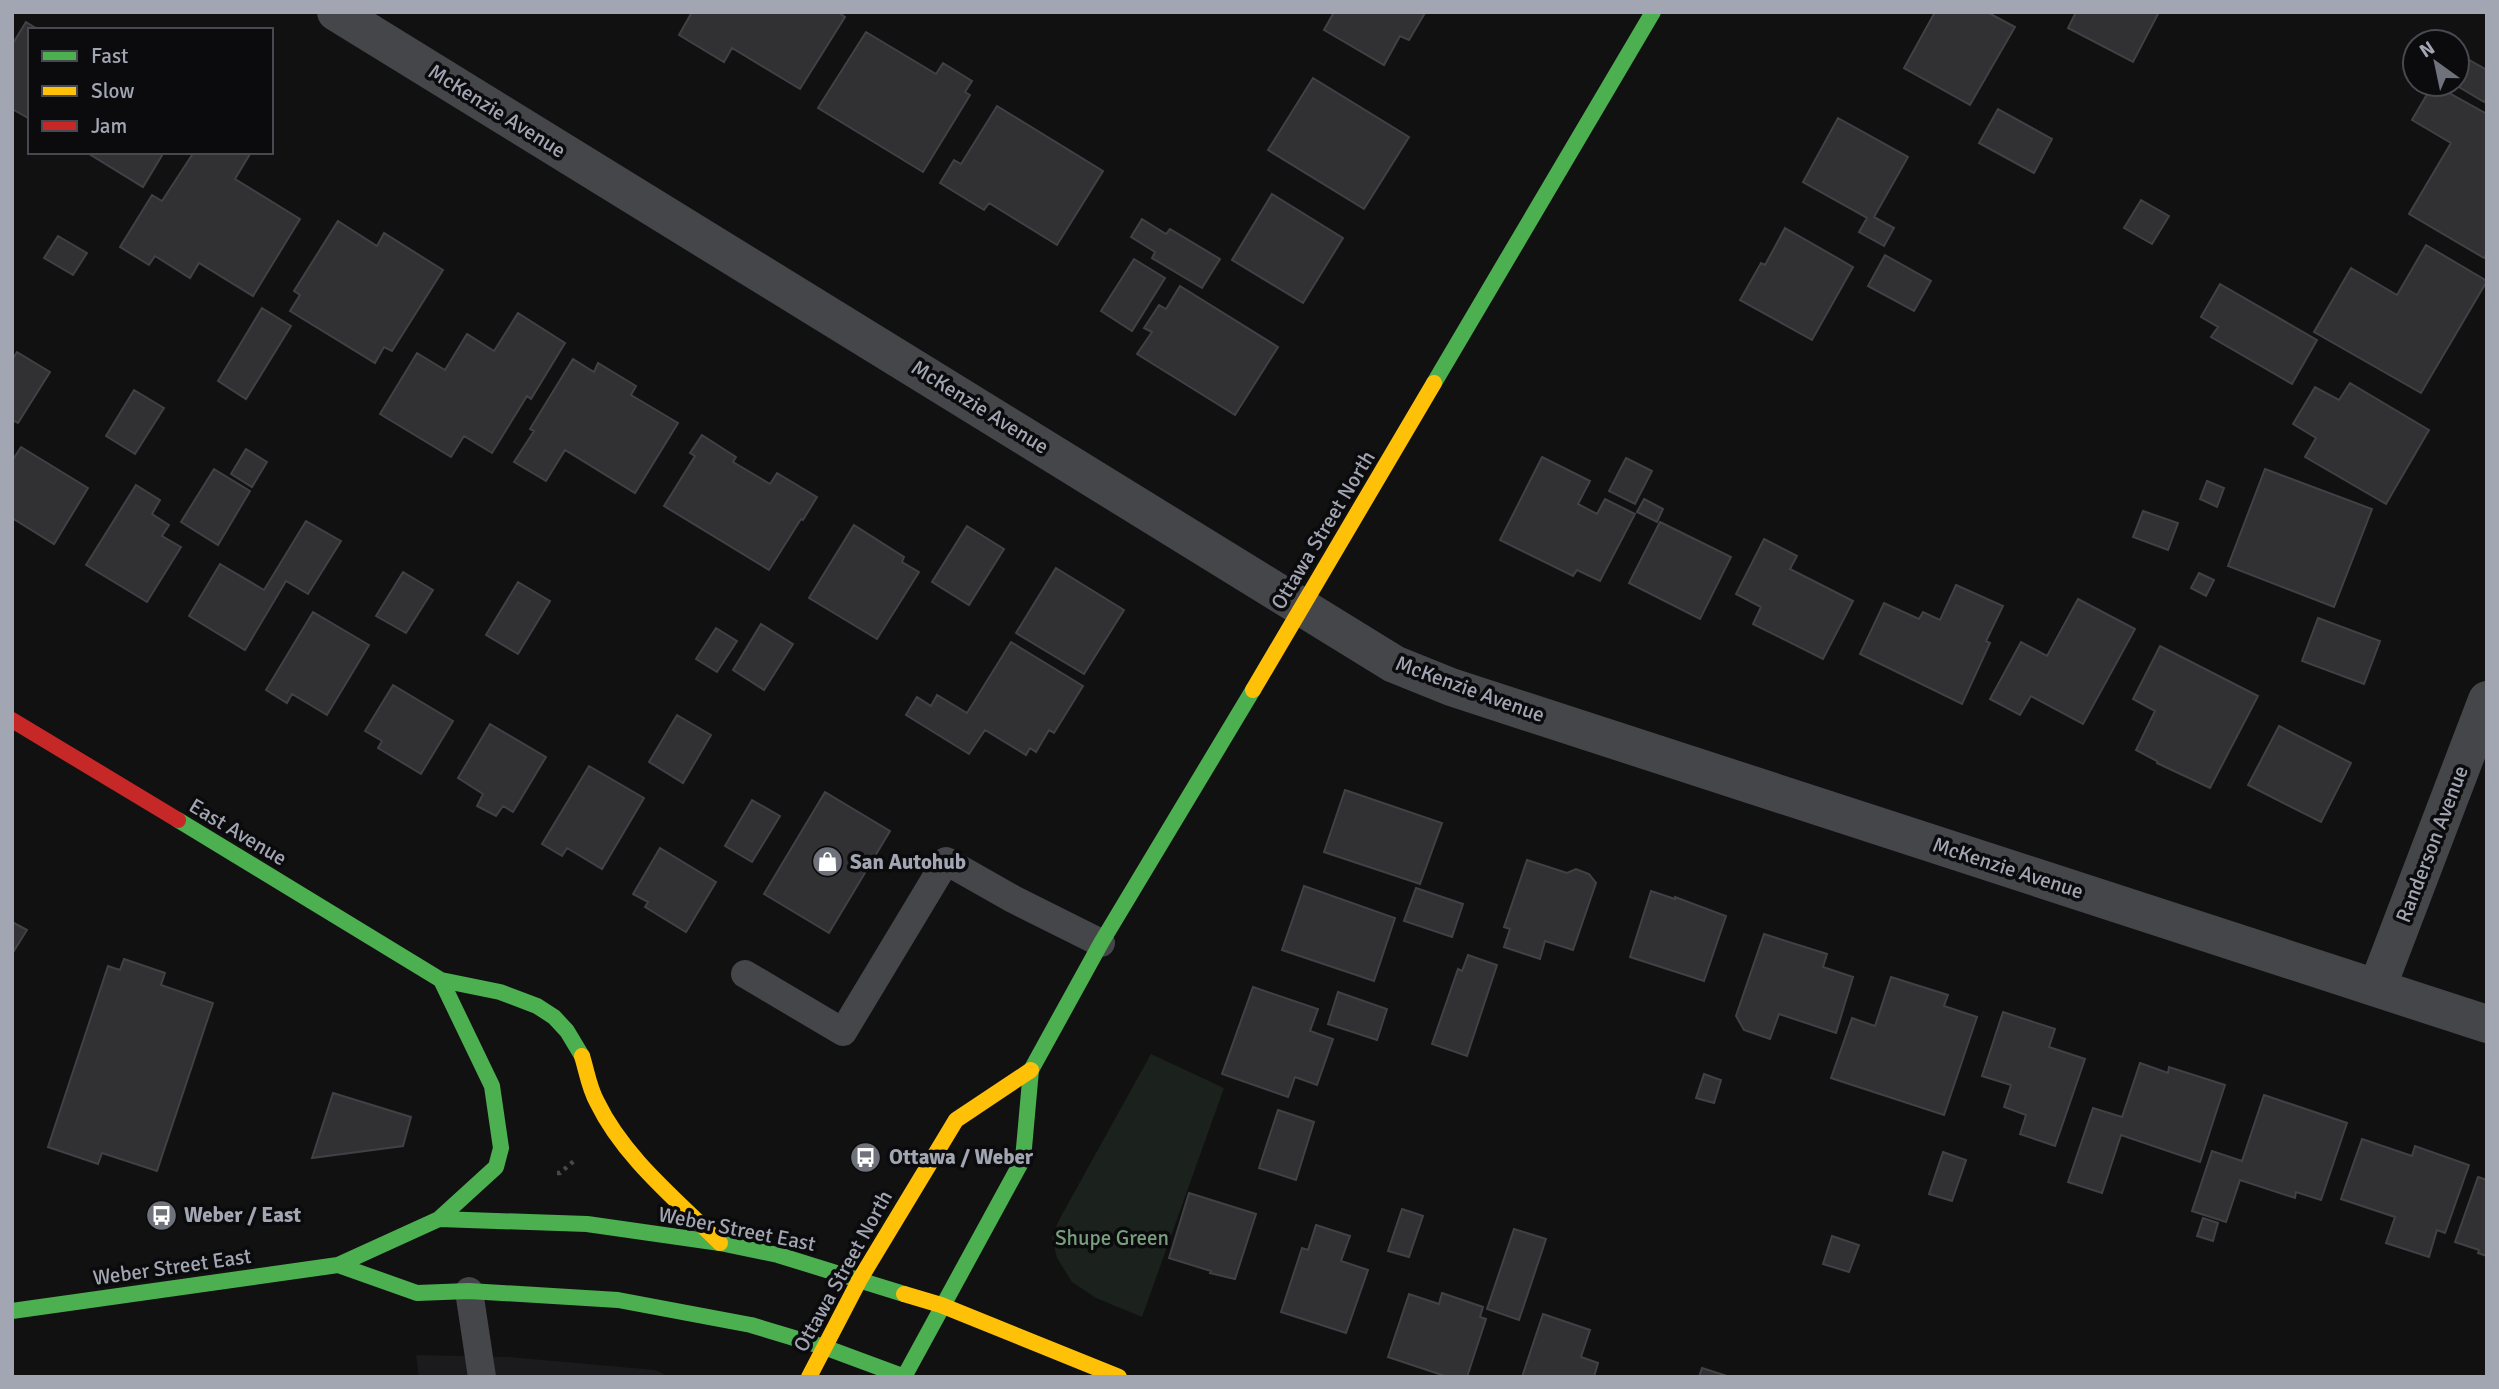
<svg xmlns="http://www.w3.org/2000/svg" width="2499" height="1389" font-family="Signika,sans-serif">
<style>
.built{fill:#1b1b1d}
.green{fill:#1b211c}
.building{fill:#313133;stroke:#404145;stroke-width:2}
.lines{fill:none;stroke-linecap:round;stroke-linejoin:round}
.path{stroke:#47484c;stroke-width:4.5;stroke-dasharray:3.5 5;stroke-linecap:butt}
.lane{stroke:#45464a;stroke-width:28}
.street{stroke:#45464a;stroke-width:38}
.fast{stroke:#4caf50;stroke-width:16}
.slow{stroke:#ffc107;stroke-width:16}
.jam{stroke:#c62828;stroke-width:16}
.labels{text-anchor:middle;dominant-baseline:central;stroke-width:7;stroke-linejoin:round;paint-order:stroke}
.street-label{font-size:21px;fill:#a2a6b3;stroke:#0b0b0d}
.poi-label{font-size:21px;font-weight:bold;fill:#a2a6b3;stroke:#0b0b0d;text-anchor:start}
.park-label{font-size:21px;fill:#789e7d;stroke:#0b0b0d}
</style>
<rect width="100%" height="100%" fill="#111"/>
<path class="built" d="M 416,1355 L 509,1357 L 655,1370 L 670,1377 L 419,1377 Z"/>
<path class="green" d="M 1151,1054 L 1224,1088 L 1142,1317 L 1096,1298 L 1072,1282 L 1057,1258 L 1052,1237 L 1059,1220 Z"/>
<path class="building" d="M 692,12 L 838,12 L 845,17 L 800,89 L 732,48 L 724,62 L 679,35 Z
M 1334,12 L 1423,12 L 1425,13 L 1409,40 L 1400,36 L 1384,65 L 1324,30 Z
M 1935,12 L 1987,12 L 2015,27 L 1970,105 L 1904,68 Z
M 2076,12 L 2159,12 L 2133,62 L 2068,28 Z
M 26,22 L 39,30 L 30,30 L 30,119 L 12,109 L 12,45 Z
M 866,32 L 936,74 L 943,63 L 972,81 L 965,92 L 970,95 L 923,172 L 818,108 Z
M 2457,53 L 2487,70 L 2487,98 L 2484,102 L 2454,84 L 2457,84 Z
M 1313,78 L 1409,137 L 1364,209 L 1268,150 Z
M 2433,84 L 2487,114 L 2487,253 L 2484,258 L 2409,214 L 2451,143 L 2412,120 Z
M 997,106 L 1103,171 L 1057,245 L 989,203 L 984,210 L 940,183 L 954,160 L 961,164 Z
M 1998,109 L 2052,139 L 2034,173 L 1979,143 Z
M 1838,118 L 1908,157 L 1874,217 L 1894,228 L 1884,246 L 1859,232 L 1867,218 L 1803,182 Z
M 86,152 L 164,152 L 143,187 Z
M 194,152 L 247,152 L 250,154 L 235,179 L 300,219 L 253,296 L 199,263 L 190,278 L 155,256 L 149,265 L 120,247 L 152,195 L 162,201 Z
M 1272,194 L 1343,238 L 1303,303 L 1232,260 Z
M 2141,200 L 2169,216 L 2152,244 L 2124,228 Z
M 1142,219 L 1166,234 L 1170,229 L 1220,259 L 1202,288 L 1152,258 L 1155,252 L 1131,237 Z
M 338,221 L 377,246 L 384,233 L 443,270 L 392,351 L 384,347 L 375,363 L 290,311 L 300,295 L 294,291 Z
M 1785,228 L 1853,267 L 1812,340 L 1740,300 L 1761,263 L 1765,265 Z
M 58,236 L 87,253 L 73,275 L 44,258 Z
M 2426,245 L 2487,281 L 2421,393 L 2314,332 L 2351,268 L 2397,295 Z
M 1885,255 L 1931,281 L 1914,311 L 1868,286 Z
M 1134,259 L 1165,278 L 1132,331 L 1101,311 Z
M 2220,284 L 2317,340 L 2292,384 L 2211,337 L 2218,327 L 2201,317 Z
M 1180,286 L 1278,347 L 1235,415 L 1137,354 L 1152,332 L 1144,328 L 1159,305 L 1166,309 Z
M 262,308 L 291,326 L 246,399 L 218,381 Z
M 518,313 L 565,343 L 531,399 L 527,396 L 492,453 L 464,436 L 451,457 L 380,414 L 417,353 L 445,370 L 467,334 L 494,351 Z
M 17,352 L 50,372 L 18,423 L 12,420 L 12,360 Z
M 573,359 L 594,372 L 598,363 L 636,386 L 631,395 L 678,423 L 635,493 L 565,450 L 546,481 L 514,462 L 534,431 L 530,429 Z
M 2350,383 L 2429,430 L 2386,504 L 2305,457 L 2316,438 L 2293,424 L 2315,387 L 2339,400 Z
M 134,390 L 164,408 L 135,454 L 106,436 Z
M 702,435 L 736,457 L 733,462 L 770,484 L 777,473 L 817,497 L 803,520 L 801,519 L 769,570 L 664,506 L 695,456 L 690,453 Z
M 21,447 L 88,488 L 54,544 L 12,518 L 12,461 Z
M 246,449 L 267,462 L 252,487 L 231,474 Z
M 1542,457 L 1590,481 L 1578,504 L 1597,514 L 1605,499 L 1635,514 L 1600,581 L 1577,570 L 1573,576 L 1500,540 Z
M 1626,458 L 1652,471 L 1635,504 L 1609,491 Z
M 214,469 L 250,491 L 218,545 L 181,522 Z
M 2265,469 L 2372,509 L 2334,607 L 2228,566 Z
M 2207,481 L 2224,488 L 2217,507 L 2200,499 Z
M 136,485 L 160,500 L 152,514 L 169,525 L 162,536 L 181,547 L 147,602 L 86,565 Z
M 1644,499 L 1663,509 L 1657,522 L 1637,512 Z
M 2143,511 L 2178,523 L 2168,550 L 2133,537 Z
M 306,521 L 341,541 L 308,594 L 286,581 L 245,650 L 189,616 L 220,564 L 264,590 Z
M 1660,522 L 1731,557 L 1700,619 L 1629,583 Z
M 854,525 L 904,557 L 902,562 L 919,572 L 877,639 L 809,598 Z
M 967,526 L 1004,549 L 969,605 L 932,582 Z
M 1764,539 L 1797,556 L 1790,569 L 1853,601 L 1823,659 L 1753,624 L 1761,607 L 1736,594 Z
M 1056,568 L 1124,610 L 1084,674 L 1016,633 Z
M 403,572 L 433,590 L 406,633 L 376,616 Z
M 2199,573 L 2214,580 L 2206,596 L 2191,588 Z
M 518,582 L 550,601 L 518,654 L 486,635 Z
M 1956,585 L 2003,606 L 1986,641 L 1990,643 L 1962,704 L 1860,654 L 1884,603 L 1919,619 L 1923,612 L 1940,620 Z
M 2078,599 L 2135,629 L 2083,724 L 2031,696 L 2020,715 L 1990,699 L 2021,642 L 2047,656 Z
M 313,612 L 369,645 L 327,715 L 292,694 L 287,703 L 266,690 Z
M 2318,618 L 2380,641 L 2364,684 L 2302,661 Z
M 761,624 L 793,644 L 764,690 L 733,670 Z
M 716,628 L 737,641 L 717,672 L 696,659 Z
M 1011,642 L 1083,686 L 1054,733 L 1049,730 L 1036,752 L 1030,748 L 1026,755 L 985,730 L 969,754 L 906,715 L 917,697 L 931,706 L 937,695 L 967,713 Z
M 2160,646 L 2258,696 L 2210,788 L 2157,763 L 2157,761 L 2136,750 L 2155,711 L 2133,699 Z
M 393,685 L 453,721 L 421,774 L 378,748 L 382,741 L 365,731 Z
M 677,715 L 711,735 L 683,783 L 649,762 Z
M 490,724 L 546,757 L 513,812 L 503,806 L 496,816 L 477,806 L 483,794 L 458,778 Z
M 2279,726 L 2351,763 L 2321,822 L 2248,785 Z
M 589,766 L 644,798 L 602,869 L 567,848 L 562,856 L 542,844 Z
M 1345,790 L 1442,823 L 1420,884 L 1324,852 Z
M 825,792 L 890,831 L 829,933 L 764,894 Z
M 752,800 L 780,816 L 752,862 L 725,846 Z
M 660,848 L 716,882 L 686,932 L 645,907 L 648,902 L 633,894 Z
M 1527,860 L 1567,873 L 1576,869 L 1589,874 L 1596,883 L 1573,950 L 1545,941 L 1540,959 L 1504,947 L 1510,929 L 1504,927 Z
M 1304,886 L 1395,918 L 1374,981 L 1282,950 Z
M 1416,888 L 1463,904 L 1452,937 L 1404,921 Z
M 1651,891 L 1675,899 L 1675,897 L 1726,916 L 1704,981 L 1630,957 Z
M 12,922 L 27,930 L 12,954 Z
M 1764,934 L 1827,954 L 1823,967 L 1853,977 L 1836,1033 L 1779,1014 L 1770,1039 L 1744,1030 L 1736,1016 Z
M 1468,955 L 1497,965 L 1467,1056 L 1432,1044 L 1458,969 L 1462,971 Z
M 124,959 L 165,973 L 161,985 L 213,1003 L 157,1171 L 102,1153 L 98,1164 L 48,1147 L 108,966 L 120,970 Z
M 1891,977 L 1948,995 L 1944,1006 L 1977,1017 L 1944,1115 L 1831,1078 L 1852,1018 L 1875,1026 Z
M 1253,987 L 1318,1009 L 1310,1031 L 1333,1039 L 1317,1085 L 1295,1077 L 1288,1097 L 1222,1074 Z
M 1338,992 L 1387,1009 L 1377,1040 L 1328,1024 Z
M 2003,1012 L 2055,1029 L 2049,1047 L 2085,1059 L 2055,1146 L 2020,1134 L 2026,1115 L 2004,1107 L 2011,1085 L 1982,1076 Z
M 2140,1063 L 2168,1073 L 2169,1067 L 2225,1085 L 2200,1162 L 2121,1135 L 2102,1193 L 2068,1182 L 2093,1108 L 2122,1117 Z
M 1704,1074 L 1721,1080 L 1714,1103 L 1696,1098 Z
M 333,1093 L 411,1117 L 403,1146 L 312,1158 Z
M 2264,1095 L 2347,1123 L 2321,1200 L 2296,1192 L 2295,1198 L 2240,1180 L 2226,1222 L 2192,1211 L 2212,1151 L 2242,1161 Z
M 1278,1110 L 1314,1122 L 1296,1180 L 1259,1168 Z
M 2362,1139 L 2412,1156 L 2415,1146 L 2469,1165 L 2445,1233 L 2437,1230 L 2429,1257 L 2386,1243 L 2395,1217 L 2341,1199 Z
M 1943,1152 L 1966,1160 L 1952,1201 L 1929,1194 Z
M 2478,1177 L 2487,1180 L 2487,1256 L 2478,1253 L 2479,1250 L 2455,1242 Z
M 1189,1193 L 1256,1214 L 1235,1279 L 1210,1273 L 1211,1271 L 1169,1258 Z
M 1402,1209 L 1423,1216 L 1409,1257 L 1388,1251 Z
M 2203,1218 L 2218,1223 L 2213,1241 L 2197,1236 Z
M 1316,1225 L 1350,1236 L 1341,1261 L 1368,1270 L 1346,1333 L 1281,1312 L 1302,1248 L 1308,1250 Z
M 1514,1229 L 1546,1239 L 1519,1320 L 1487,1309 Z
M 1832,1236 L 1859,1245 L 1849,1272 L 1823,1264 Z
M 1442,1293 L 1483,1307 L 1480,1317 L 1486,1319 L 1467,1377 L 1448,1377 L 1388,1357 L 1409,1294 L 1439,1304 Z
M 1543,1314 L 1590,1330 L 1581,1357 L 1598,1363 L 1594,1377 L 1522,1377 Z
M 1702,1368 L 1730,1377 L 1699,1377 Z"/>
<g class="lines">
<path class="path" d="M 557,1173 L 560,1173 L 575,1160"/>
<path class="lane" d="M 745,974 L 843,1032 L 946,861 L 1013,899 L 1101,943
M 469,1291 L 482,1377"/>
<path class="street" d="M 336,12 L 1394,664 L 1451,687 L 2487,1024
M 2377,988 L 2487,700"/>
<path class="fast" d="M 1434,383 L 1653,12
M 178,820 L 441,980 L 500,992 L 537,1006 L 554,1017 L 567,1031 L 582,1056
M 439,1219 L 496,1167 L 501,1148 L 492,1086 L 441,980
M 338,1265 L 417,1293 L 469,1291 L 618,1300 L 751,1325 L 824,1347 L 905,1377
M 12,1311 L 338,1265 L 439,1219 L 587,1224 L 720,1243 L 778,1255 L 904,1294
M 904,1377 L 1023,1159 L 1031,1070 L 1101,943 L 1253,690"/>
<path class="slow" d="M 1253,690 L 1434,383
M 582,1056 C 587,1072 589,1088 597,1102 C 624,1158 677,1200 720,1243
M 904,1294 L 941,1305 L 1119,1377
M 809,1377 L 860,1279 L 956,1120 L 1031,1070"/>
<path class="jam" d="M 12,720 L 178,820"/>
</g>
<defs>
<symbol id="shop-disc" viewBox="-11 -11 22 22"><circle r="9.5" fill="#6f727a" stroke="#0b0b0d"/><path d="M-5-2.5h2.3a2.7 3.5 0 0 1 5.4 0H5L5.5 6h-11ZM-1.5-2.5h3a1.5 2.3 0 0 0-3 0Z" fill="#fff"/></symbol>
<symbol id="bus-disc" viewBox="-11 -11 22 22"><circle r="9.5" fill="#6f727a" stroke="#0b0b0d"/><path d="M-5-6H5V4H4V6H2V4H-2V6H-4V4H-5ZM-3.5-4V0h7V-4ZM-3.5 1.2v1.5H-2V1.2ZM2 1.2v1.5H3.5V1.2Z" fill="#fff"/></symbol>
</defs>
<g fill-rule="evenodd">
<use href="#shop-disc" x="810" y="844" width="35" height="35"/>
<use href="#bus-disc" x="848" y="1140" width="35" height="35"/>
<use href="#bus-disc" x="144" y="1198" width="35" height="35"/>
</g>
<g class="labels">
<g class="street-label">
<text transform="translate(497 111) rotate(32)">McKenzie Avenue</text>
<text transform="translate(980 407) rotate(32)">McKenzie Avenue</text>
<text transform="translate(1323 530) rotate(-59)">Ottawa Street North</text>
<text transform="translate(1470 689) rotate(20)">McKenzie Avenue</text>
<text transform="translate(238 832) rotate(31)">East Avenue</text>
<text transform="translate(2432 844) rotate(-69)">Randerson Avenue</text>
<text transform="translate(2008 868) rotate(18)">McKenzie Avenue</text>
<text transform="translate(737 1229) rotate(11)">Weber Street East</text>
<text transform="translate(172 1267) rotate(-8)">Weber Street East</text>
<text transform="translate(843 1271) rotate(-61)">Ottawa Street North</text>
</g>
<g class="poi-label">
<text x="850" y="862">San Autohub</text>
<text x="889" y="1157">Ottawa / Weber</text>
<text x="184" y="1215">Weber / East</text>
</g>
<g class="park-label">
<text x="1112" y="1238">Shupe Green</text>
</g>
</g>
<rect width="2499" height="1389" fill="none" stroke="#a2a6b3" stroke-width="28"/>
<rect x="28" y="28" width="245" height="126" fill="#0b0b0d" stroke="#47494f" stroke-width="2"/>
<rect x="42" y="51" width="35" height="10" fill="#4caf50" stroke="#47494f" stroke-width="2"/>
<text x="91" y="63" font-size="21" fill="#a2a6b3">Fast</text>
<rect x="42" y="86" width="35" height="10" fill="#ffc107" stroke="#47494f" stroke-width="2"/>
<text x="91" y="98" font-size="21" fill="#a2a6b3">Slow</text>
<rect x="42" y="121" width="35" height="10" fill="#c62828" stroke="#47494f" stroke-width="2"/>
<text x="91" y="133" font-size="21" fill="#a2a6b3">Jam</text>
<g transform="translate(2436 63) rotate(327)"><circle r="33" fill="#0b0b0d" stroke="#47494f" stroke-width="2"/>
<path d="M0-5L12 26L0 18L-12 26Z" fill="#6f727a"/>
<text y="-10" font-size="19" font-weight="bold" text-anchor="middle" fill="#a2a6b3">N</text>
</g>
</svg>
